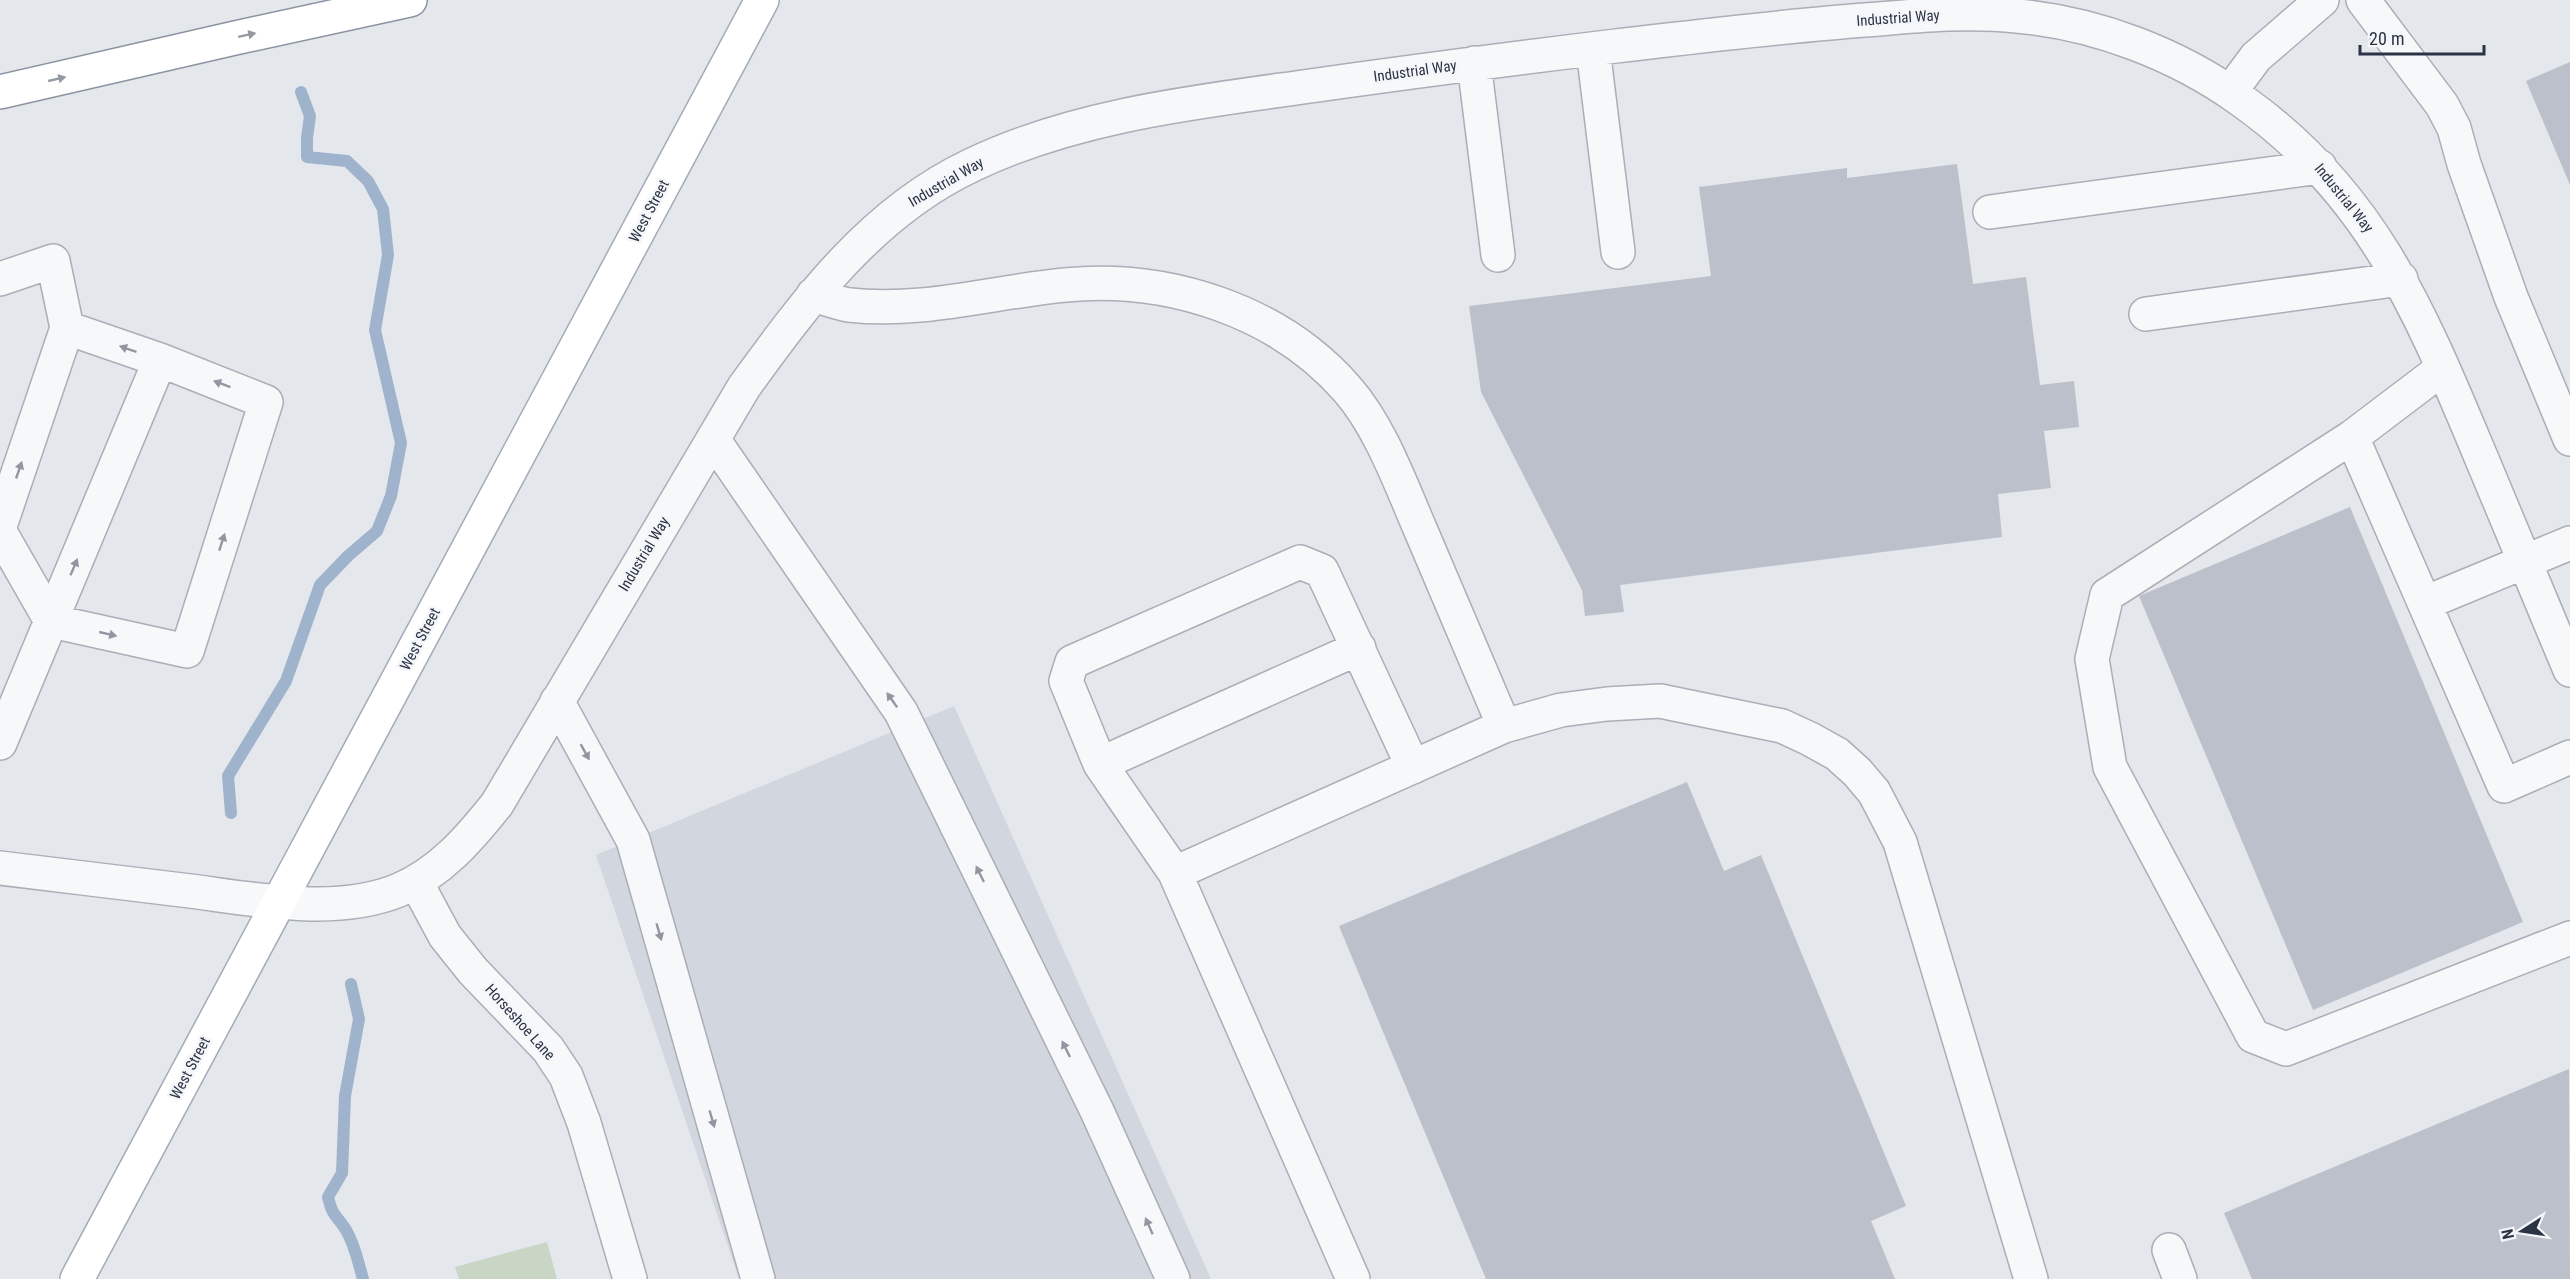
<svg xmlns="http://www.w3.org/2000/svg" width="2570" height="1279" font-family="'Roboto Condensed',sans-serif">
<style>
.built{fill:#d2d6de}
.green{fill:#c9d6c5}
.lines{fill:none;stroke-linecap:round;stroke-linejoin:round}
.stream{stroke:#9fb4cc;stroke-width:12}
.building{fill:#bbc0ca}
.minor-casing{stroke:#a9aeb7;stroke-width:36}
.major-casing{stroke:#a3abb8;stroke-width:36}
.highway-casing{stroke:#8b94a3;stroke-width:36}
.minor{stroke:#f7f8fa;stroke-width:33}
.major{stroke:#fff;stroke-width:33}
.highway{stroke:#fff;stroke-width:33}
.oneway{fill:#959aa2}
.oneway2{fill:#9196a0}
.labels{text-anchor:middle;dominant-baseline:central;stroke-width:5;stroke-linejoin:round;paint-order:stroke}
.street-label{font-size:15px;fill:#2b3445;stroke:#f4f6f9}
</style>
<rect width="100%" height="100%" fill="#e4e7ec"/>
<path class="built" d="M 954,706 L 1211,1279 L 739,1279 L 596,855 Z"/>
<path class="green" d="M 547,1242 L 557,1279 L 459,1279 L 455,1267 Z"/>
<g class="lines">
<path class="stream" d="M 231,813 L 228,776 L 286,681 L 320,585 L 348,556 L 377,531 L 391,496 L 401,443 L 375,330 L 388,255 L 383,209 L 368,181 L 347,161 L 307,157 L 307,138 L 310,116 L 301,92
M 351,984 L 359,1019 L 345,1096 L 342,1173 L 328,1197 C 333,1218 336,1214 346,1230 C 355,1245 358,1262 363,1279"/>
</g>
<path class="building" d="M 2570,62 L 2570,185 L 2526,81 Z
M 1957,164 L 1973,284 L 2026,277 L 2040,385 L 2074,381 L 2079,427 L 2044,431 L 2051,488 L 1998,494 L 2002,537 L 1620,585 L 1624,612 L 1585,616 L 1582,590 L 1481,392 L 1469,306 L 1711,276 L 1699,187 L 1847,168 L 1847,178 Z
M 2350,507 L 2523,922 L 2313,1010 L 2139,596 Z
M 1687,782 L 1724,871 L 1761,855 L 1906,1206 L 1871,1221 L 1895,1279 L 1486,1279 L 1339,926 Z
M 2569,1069 L 2570,1279 L 2252,1279 L 2224,1213 Z"/>
<g class="lines">
<defs>
<path id="minor" d="M 2363,0 L 2442,105 L 2454,128 L 2464,164 L 2511,297 L 2570,439
M 1593,49 L 1618,252
M 1474,63 L 1498,255
M 2230,92 L 2256,57 L 2322,0
M 1990,212 L 2320,167
M 0,279 L 53,261 L 67,328 L 0,526
M 813,295 C 825,298 837,303 849,305 C 923,313 992,292 1065,285 C 1167,275 1278,310 1347,389 C 1380,426 1401,485 1421,531 C 1448,596 1476,661 1504,726
M 2146,314 L 2401,279
M 2443,368 L 2352,437 L 2504,786 L 2570,757
M 2352,437 L 2107,595 L 2092,659 L 2110,767 L 2253,1036 L 2286,1049 L 2570,938
M 713,439 L 901,712 L 1097,1111 L 1173,1279
M 0,532 L 51,621 L 187,651 L 266,402 L 160,360
M 2425,603 L 2570,543
M 557,701 L 633,840 L 758,1279
M 0,743 L 160,360 L 67,328
M 1100,764 L 1359,648
M 0,868 C 61,875 121,883 182,890 C 249,898 334,917 399,890 C 441,872 470,838 497,804 L 744,387 C 807,300 872,212 972,165 C 1072,117 1187,103 1296,88 C 1402,73 1509,59 1616,46 C 1703,36 1791,25 1879,19 C 1925,15 1971,11 2017,16 C 2096,23 2177,54 2241,100 C 2373,193 2421,314 2481,457 C 2511,528 2540,599 2570,670
M 1175,873 L 1100,764 L 1066,681 L 1072,662 L 1300,562 L 1322,571 L 1413,767
M 416,882 L 445,936 L 473,971 L 548,1049 L 566,1076 L 584,1123 L 630,1279
M 2169,1250 L 2180,1279
M 1353,1279 L 1175,873 L 1504,726 L 1561,710 L 1607,704 L 1660,701 L 1782,726 L 1810,739 L 1837,754 L 1857,772 L 1874,792 L 1900,842 L 2031,1279"/>
<path id="major" d="M 77,1279 L 762,0"/>
<path id="highway" d="M 0,92 L 235,38 L 410,0"/>
</defs>
<use href="#minor" class="minor-casing"/>
<use href="#major" class="major-casing"/>
<use href="#highway" class="highway-casing"/>
<use href="#minor" class="minor"/>
<use href="#major" class="major"/>
<use href="#highway" class="highway"/>
</g>
<defs><path id="oneway-solid" d="M-6-.8H1V-3.2L6.5 0L1 3.2V.8H-6Z" transform="scale(1.5)"/></defs>
<g class="oneway">
<use href="#oneway-solid" transform="translate(247 35) rotate(-12)"/>
<use href="#oneway-solid" transform="translate(57 79) rotate(-13)"/>
</g>
<g class="oneway2">
<use href="#oneway-solid" transform="translate(128 349) rotate(-161)"/>
<use href="#oneway-solid" transform="translate(222 384) rotate(-159)"/>
<use href="#oneway-solid" transform="translate(19 470) rotate(-71)"/>
<use href="#oneway-solid" transform="translate(222 542) rotate(-72)"/>
<use href="#oneway-solid" transform="translate(74 567) rotate(-67)"/>
<use href="#oneway-solid" transform="translate(108 634) rotate(13)"/>
<use href="#oneway-solid" transform="translate(892 700) rotate(-125)"/>
<use href="#oneway-solid" transform="translate(585 752) rotate(61)"/>
<use href="#oneway-solid" transform="translate(980 874) rotate(-116)"/>
<use href="#oneway-solid" transform="translate(659 932) rotate(74)"/>
<use href="#oneway-solid" transform="translate(1066 1049) rotate(-116)"/>
<use href="#oneway-solid" transform="translate(712 1119) rotate(74)"/>
<use href="#oneway-solid" transform="translate(1149 1226) rotate(-114)"/>
</g>
<g class="labels">
<g class="street-label">
<text transform="translate(1898 18) rotate(-4)">Industrial Way</text>
<text transform="translate(1415 71) rotate(-8)">Industrial Way</text>
<text transform="translate(946 182) rotate(-30)">Industrial Way</text>
<text transform="translate(2344 198) rotate(51)">Industrial Way</text>
<text transform="translate(649 211) rotate(-62)">West Street</text>
<text transform="translate(644 554) rotate(-59)">Industrial Way</text>
<text transform="translate(420 639) rotate(-62)">West Street</text>
<text transform="translate(520 1022) rotate(48)">Horseshoe Lane</text>
<text transform="translate(190 1068) rotate(-62)">West Street</text>
</g>
</g>
<g transform="translate(2522 1231) rotate(258)" stroke="#f4f6f9" stroke-width="4.5" paint-order="stroke">
<path d="M0-4.5L10 22L0 15L-10 22Z" fill="#2b3445"/>
<text y="-9" font-size="16" font-weight="bold" text-anchor="middle" fill="#2b3445">N</text>
</g>
<path d="M2360 45v9h124v-9" fill="none" stroke="#2b3445" stroke-width="3"/>
<text x="2369" y="45" font-size="18" fill="#2b3445" stroke="#f4f6f9" stroke-width="4.5" paint-order="stroke">20 m</text>
</svg>
